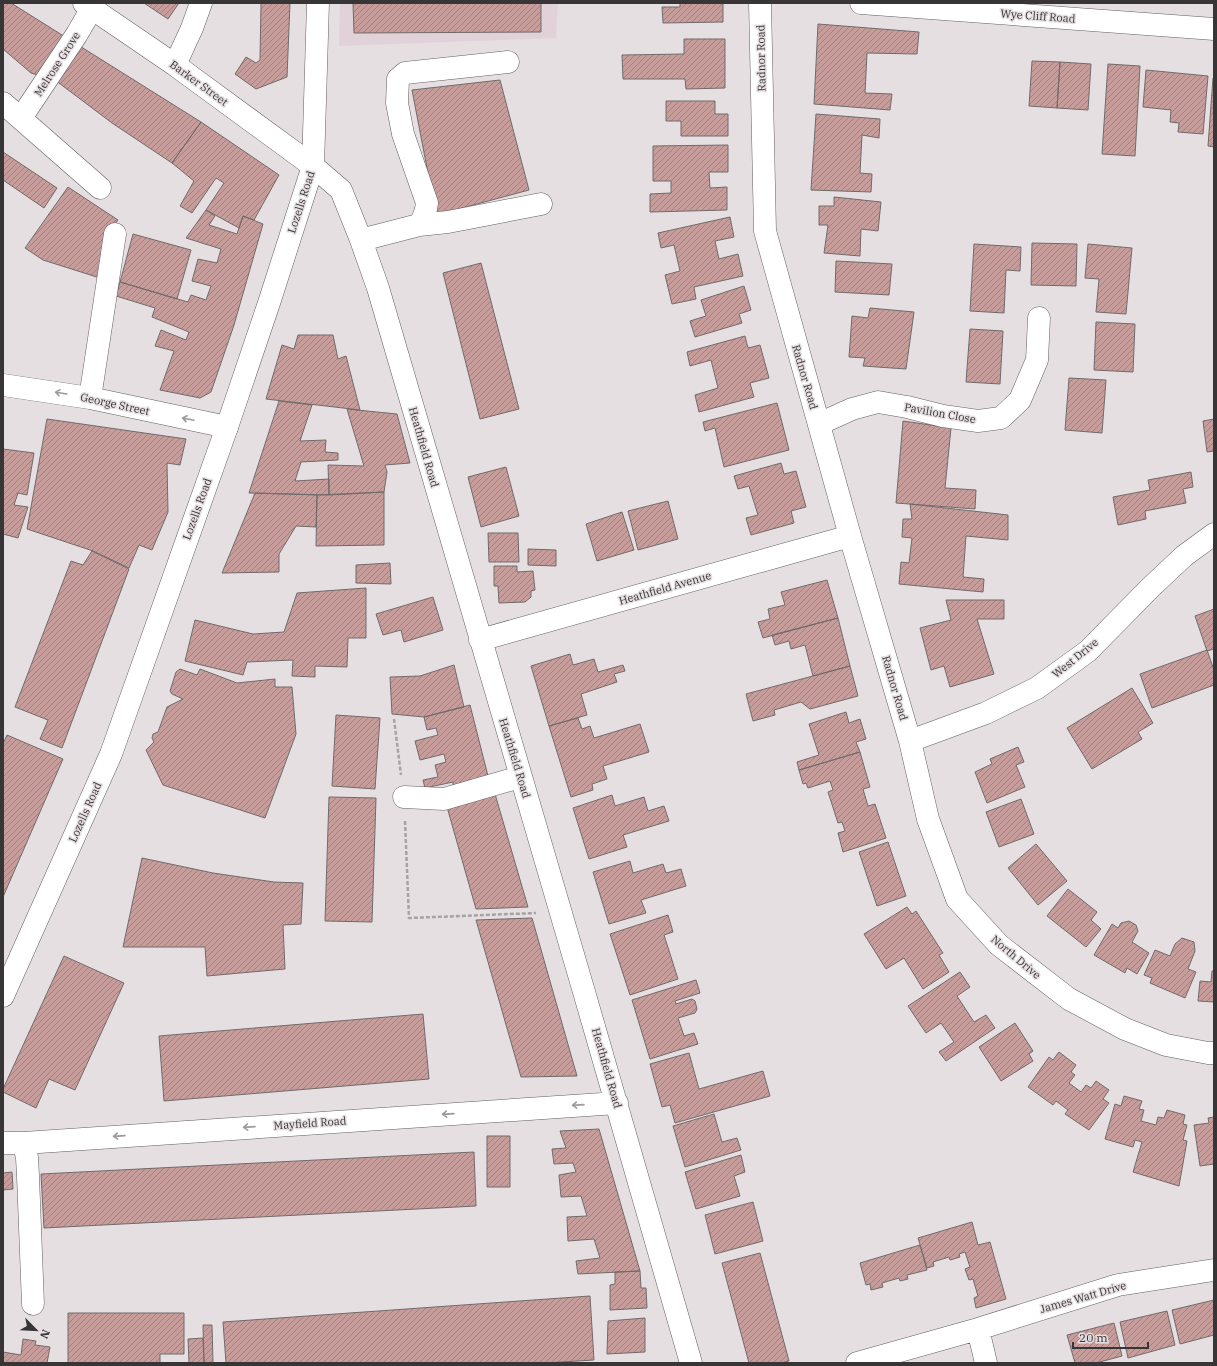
<svg xmlns="http://www.w3.org/2000/svg" width="1217" height="1366" font-family="'IBM Plex Serif',serif">
<style>
.built{fill:#e1d2d9}
.building{fill:url(#building-hatch);stroke:#716a6a}
.lines{fill:none;stroke-linecap:round;stroke-linejoin:round}
.minor-casing{stroke:#645e61;stroke-width:23}
.major-casing{stroke:#645e61;stroke-width:23}
.path{stroke:#a8a2a5;stroke-width:2.5;stroke-dasharray:4 2;stroke-linecap:butt}
.minor{stroke:#fff;stroke-width:22}
.major{stroke:#fff;stroke-width:22}
.oneway{stroke:#9c9a9b}
.labels{text-anchor:middle;dominant-baseline:central;stroke-width:3;stroke-linejoin:round;paint-order:stroke}
.street-label{font-size:11px;fill:#383537;stroke:#e6dfe2}
</style>
<defs>
<pattern id="building-hatch" width="6" height="6" patternUnits="userSpaceOnUse"><rect width="6" height="6" fill="#c69d9b"/><path d="M-1 1l2-2M0 6l6-6M5 7l2-2" fill="none" stroke="#a2817f"/></pattern>
</defs>
<rect width="100%" height="100%" fill="#e6dfe2"/>
<path class="built" d="M 340,3 L 558,3 L 556,38 L 339,46 Z"/>
<path class="building" d="M 3,3 L 11,3 L 201,122 L 172,163 L 112,123 L 55,80 L 31,73 L 3,49 Z
M 144,3 L 179,3 L 168,19 Z
M 261,3 L 290,3 L 287,77 L 256,89 L 235,74 L 246,57 L 256,63 L 260,60 Z
M 353,3 L 541,3 L 541,32 L 354,33 Z
M 680,3 L 723,3 L 723,22 L 663,23 L 662,7 L 680,7 Z
M 818,24 L 919,32 L 917,54 L 867,53 L 865,93 L 892,94 L 890,110 L 814,104 Z
M 684,39 L 725,39 L 725,88 L 686,89 L 685,79 L 623,79 L 622,55 L 684,54 Z
M 1032,61 L 1060,62 L 1057,108 L 1029,106 Z
M 1060,62 L 1091,64 L 1088,110 L 1057,108 Z
M 1108,64 L 1140,66 L 1135,156 L 1102,154 Z
M 1146,70 L 1208,76 L 1203,134 L 1178,132 L 1179,123 L 1170,122 L 1171,110 L 1143,107 Z
M 1213,78 L 1214,78 L 1214,147 L 1208,146 Z
M 500,80 L 529,190 L 436,215 L 412,90 Z
M 666,101 L 715,101 L 715,114 L 728,114 L 728,136 L 681,136 L 681,121 L 666,121 Z
M 816,114 L 880,119 L 879,138 L 862,135 L 860,173 L 872,174 L 871,192 L 811,190 Z
M 201,122 L 279,175 L 254,220 L 243,216 L 239,228 L 206,210 L 224,183 L 216,178 L 192,213 L 180,206 L 194,181 L 172,163 Z
M 728,145 L 728,172 L 709,172 L 710,188 L 727,187 L 727,210 L 650,212 L 650,194 L 671,193 L 671,181 L 653,181 L 653,146 Z
M 3,152 L 57,188 L 44,208 L 3,180 Z
M 68,187 L 118,220 L 105,237 L 100,278 L 43,260 L 25,248 Z
M 834,197 L 881,202 L 878,231 L 861,229 L 860,256 L 824,253 L 828,225 L 819,225 L 819,206 L 834,206 Z
M 206,210 L 215,216 L 209,225 L 237,234 L 243,216 L 263,224 L 234,325 L 211,392 L 200,398 L 160,390 L 174,351 L 155,346 L 161,330 L 186,340 L 189,332 L 152,317 L 155,308 L 116,296 L 120,282 L 188,302 L 191,295 L 206,300 L 211,286 L 192,281 L 198,259 L 217,263 L 221,249 L 186,238 Z
M 730,217 L 734,237 L 715,241 L 719,259 L 738,254 L 743,276 L 694,287 L 696,299 L 672,304 L 665,275 L 680,271 L 674,245 L 661,248 L 658,233 Z
M 133,234 L 191,250 L 177,299 L 120,282 Z
M 1032,243 L 1077,244 L 1076,286 L 1031,285 Z
M 974,244 L 1021,247 L 1020,271 L 1006,270 L 1004,313 L 970,311 Z
M 1088,244 L 1132,248 L 1126,314 L 1096,312 L 1099,279 L 1085,278 Z
M 836,261 L 892,264 L 889,295 L 835,292 Z
M 481,263 L 519,409 L 480,419 L 443,273 Z
M 744,286 L 751,310 L 739,314 L 742,323 L 695,337 L 690,321 L 706,316 L 701,300 Z
M 870,308 L 914,312 L 906,369 L 863,366 L 865,358 L 849,357 L 852,316 L 868,318 Z
M 1096,322 L 1135,324 L 1133,372 L 1094,370 Z
M 970,329 L 1003,331 L 1000,384 L 966,382 Z
M 298,335 L 333,335 L 338,359 L 346,356 L 360,410 L 266,399 L 282,345 L 294,349 Z
M 745,336 L 748,348 L 760,345 L 769,378 L 750,383 L 754,397 L 699,412 L 695,395 L 718,388 L 711,360 L 690,366 L 687,352 Z
M 1069,378 L 1106,380 L 1102,433 L 1065,430 Z
M 279,401 L 312,405 L 300,441 L 326,440 L 325,452 L 338,453 L 338,460 L 301,462 L 295,481 L 329,479 L 329,495 L 249,493 Z
M 777,403 L 789,450 L 724,467 L 715,428 L 705,431 L 703,422 Z
M 347,409 L 397,414 L 410,463 L 385,465 L 387,472 L 384,492 L 329,495 L 328,465 L 364,466 Z
M 47,419 L 186,439 L 180,465 L 167,463 L 168,512 L 152,550 L 139,545 L 129,568 L 93,551 L 27,529 Z
M 1214,419 L 1214,451 L 1207,452 L 1203,421 Z
M 903,421 L 951,428 L 945,488 L 976,490 L 975,509 L 896,503 Z
M 3,449 L 34,453 L 27,495 L 18,493 L 14,505 L 28,507 L 18,538 L 3,534 Z
M 781,463 L 784,474 L 796,471 L 806,507 L 791,511 L 794,523 L 751,535 L 746,518 L 758,515 L 749,486 L 738,489 L 734,476 Z
M 506,467 L 519,516 L 481,527 L 468,477 Z
M 1191,472 L 1193,487 L 1183,489 L 1186,503 L 1145,511 L 1146,519 L 1118,525 L 1113,497 L 1150,490 L 1148,480 Z
M 384,492 L 384,545 L 316,546 L 317,495 Z
M 255,493 L 317,495 L 316,527 L 296,526 L 279,554 L 279,572 L 222,573 Z
M 668,501 L 678,539 L 638,550 L 628,511 Z
M 910,504 L 1008,515 L 1008,540 L 966,536 L 963,577 L 984,579 L 983,592 L 899,584 L 901,562 L 909,563 L 912,538 L 902,537 L 903,519 L 912,519 Z
M 622,512 L 634,550 L 597,561 L 586,524 Z
M 488,533 L 518,533 L 519,562 L 489,562 Z
M 528,549 L 556,550 L 556,566 L 528,565 Z
M 92,551 L 129,569 L 62,748 L 40,739 L 48,720 L 15,707 L 71,561 L 83,565 Z
M 390,563 L 391,584 L 356,583 L 356,565 Z
M 494,566 L 517,566 L 517,572 L 533,571 L 535,590 L 531,591 L 531,597 L 525,602 L 499,603 L 498,586 L 494,586 Z
M 827,580 L 838,618 L 763,638 L 758,622 L 770,619 L 768,609 L 785,605 L 781,592 Z
M 366,588 L 366,638 L 348,638 L 347,667 L 315,666 L 315,677 L 292,676 L 293,660 L 247,662 L 243,675 L 185,661 L 195,620 L 253,634 L 284,632 L 297,593 Z
M 433,597 L 443,630 L 404,642 L 401,630 L 383,635 L 376,614 Z
M 946,600 L 1004,600 L 1004,619 L 977,619 L 994,674 L 950,687 L 944,666 L 931,670 L 920,628 L 951,620 Z
M 1214,609 L 1214,649 L 1207,651 L 1195,616 Z
M 838,618 L 850,666 L 813,676 L 805,645 L 791,649 L 789,641 L 775,645 L 772,635 Z
M 1207,650 L 1214,670 L 1214,685 L 1152,708 L 1140,674 Z
M 570,654 L 573,665 L 594,659 L 598,672 L 623,665 L 625,671 L 614,674 L 617,682 L 581,694 L 587,715 L 549,726 L 531,666 Z
M 454,665 L 464,707 L 424,717 L 392,714 L 390,677 L 420,676 Z
M 850,666 L 858,696 L 810,709 L 801,702 L 774,710 L 775,715 L 753,721 L 746,694 Z
M 180,669 L 197,675 L 200,669 L 237,683 L 275,679 L 275,687 L 292,687 L 296,734 L 265,818 L 163,785 L 146,750 L 154,742 L 152,738 L 153,734 L 158,732 L 167,707 L 183,699 L 172,694 L 170,691 L 176,672 Z
M 1132,688 L 1153,723 L 1138,732 L 1142,739 L 1092,769 L 1067,728 Z
M 470,705 L 488,776 L 453,785 L 453,782 L 425,788 L 423,780 L 438,777 L 435,765 L 446,762 L 444,754 L 420,760 L 415,741 L 438,735 L 436,728 L 427,730 L 424,717 Z
M 846,712 L 849,723 L 860,719 L 866,739 L 856,742 L 860,752 L 799,770 L 797,762 L 819,755 L 809,724 Z
M 336,715 L 380,718 L 375,789 L 332,786 Z
M 578,718 L 582,729 L 590,726 L 594,738 L 640,724 L 649,752 L 603,766 L 607,779 L 592,784 L 593,790 L 571,797 L 549,726 Z
M 7,735 L 63,759 L 3,897 L 3,744 Z
M 1018,747 L 1024,762 L 1016,765 L 1025,787 L 987,803 L 975,772 L 992,764 L 990,759 Z
M 860,752 L 870,787 L 863,789 L 868,806 L 875,804 L 886,838 L 843,852 L 838,833 L 845,831 L 842,822 L 838,823 L 828,792 L 833,790 L 830,781 L 808,788 L 806,783 L 803,784 L 799,770 Z
M 495,794 L 528,907 L 476,909 L 447,807 Z
M 612,795 L 615,806 L 644,797 L 648,811 L 664,806 L 669,821 L 623,835 L 627,847 L 589,859 L 573,808 Z
M 329,797 L 376,798 L 372,922 L 325,921 Z
M 1021,799 L 1034,834 L 999,847 L 986,812 Z
M 888,842 L 906,896 L 877,906 L 859,852 Z
M 1036,844 L 1067,881 L 1038,905 L 1008,868 Z
M 142,858 L 213,873 L 274,882 L 303,883 L 301,924 L 283,925 L 285,969 L 207,976 L 205,947 L 123,947 Z
M 630,861 L 633,873 L 663,864 L 666,873 L 681,869 L 686,886 L 641,900 L 646,913 L 609,924 L 593,872 Z
M 1068,889 L 1097,912 L 1091,920 L 1101,929 L 1086,947 L 1047,916 Z
M 907,907 L 912,914 L 916,911 L 943,953 L 939,955 L 949,972 L 923,989 L 904,958 L 886,969 L 864,934 Z
M 668,915 L 673,932 L 664,935 L 678,979 L 630,995 L 610,934 Z
M 532,918 L 577,1076 L 521,1077 L 476,920 Z
M 1129,921 L 1136,925 L 1138,931 L 1132,942 L 1149,953 L 1137,974 L 1127,968 L 1125,973 L 1094,955 L 1112,924 L 1118,928 L 1121,923 Z
M 1182,938 L 1194,942 L 1195,951 L 1188,969 L 1196,972 L 1185,998 L 1150,983 L 1152,978 L 1144,975 L 1155,950 L 1170,956 L 1175,944 Z
M 64,956 L 124,983 L 75,1090 L 49,1079 L 36,1108 L 3,1092 L 3,1089 Z
M 1212,971 L 1214,971 L 1214,1002 L 1198,1001 L 1200,981 L 1211,982 Z
M 960,972 L 970,987 L 957,996 L 974,1022 L 986,1015 L 995,1028 L 946,1061 L 939,1052 L 954,1042 L 941,1023 L 926,1033 L 908,1006 Z
M 696,980 L 700,993 L 675,1001 L 676,1004 L 692,999 L 695,1001 L 697,1009 L 695,1013 L 678,1018 L 684,1036 L 694,1033 L 698,1044 L 650,1059 L 632,1000 Z
M 423,1014 L 429,1079 L 164,1101 L 159,1036 Z
M 1015,1023 L 1033,1051 L 1029,1054 L 1033,1061 L 1001,1081 L 979,1047 Z
M 1059,1052 L 1076,1065 L 1071,1072 L 1075,1075 L 1069,1083 L 1081,1092 L 1086,1085 L 1091,1088 L 1096,1081 L 1109,1090 L 1103,1099 L 1109,1103 L 1089,1130 L 1065,1114 L 1068,1110 L 1056,1101 L 1053,1105 L 1028,1087 L 1049,1057 L 1053,1060 Z
M 689,1053 L 699,1089 L 763,1071 L 770,1096 L 675,1123 L 670,1105 L 662,1107 L 650,1064 Z
M 1124,1096 L 1142,1101 L 1139,1109 L 1144,1110 L 1141,1121 L 1156,1125 L 1158,1117 L 1164,1118 L 1167,1110 L 1185,1115 L 1183,1124 L 1187,1125 L 1183,1140 L 1187,1141 L 1179,1186 L 1133,1172 L 1142,1142 L 1135,1140 L 1133,1147 L 1105,1139 L 1115,1104 L 1121,1106 Z
M 714,1114 L 722,1142 L 737,1138 L 741,1150 L 685,1167 L 673,1126 Z
M 1214,1117 L 1214,1164 L 1200,1166 L 1194,1125 L 1209,1123 L 1208,1118 Z
M 599,1129 L 640,1271 L 578,1274 L 576,1261 L 600,1258 L 594,1239 L 568,1241 L 567,1217 L 587,1216 L 581,1196 L 561,1197 L 559,1175 L 576,1172 L 573,1163 L 554,1164 L 552,1149 L 566,1148 L 560,1131 Z
M 487,1136 L 510,1136 L 510,1187 L 487,1187 Z
M 474,1152 L 476,1206 L 44,1228 L 41,1174 Z
M 741,1155 L 745,1172 L 734,1176 L 740,1196 L 696,1209 L 685,1172 Z
M 12,1172 L 13,1189 L 3,1190 L 3,1173 Z
M 753,1202 L 763,1241 L 715,1254 L 705,1215 Z
M 972,1222 L 978,1245 L 990,1242 L 1006,1299 L 976,1308 L 974,1298 L 978,1296 L 973,1279 L 969,1280 L 965,1269 L 970,1267 L 965,1252 L 959,1254 L 960,1257 L 950,1260 L 949,1257 L 933,1262 L 934,1266 L 927,1268 L 918,1238 Z
M 920,1245 L 927,1270 L 907,1275 L 908,1279 L 900,1281 L 899,1278 L 882,1283 L 883,1287 L 871,1290 L 870,1284 L 866,1285 L 860,1263 Z
M 760,1253 L 789,1361 L 781,1363 L 749,1363 L 722,1263 Z
M 640,1271 L 641,1288 L 646,1288 L 647,1308 L 610,1310 L 610,1285 L 615,1284 L 615,1272 Z
M 590,1296 L 594,1360 L 545,1363 L 226,1363 L 223,1322 Z
M 1214,1300 L 1214,1335 L 1180,1344 L 1172,1310 Z
M 1167,1311 L 1175,1345 L 1128,1358 L 1120,1322 Z
M 68,1313 L 184,1313 L 184,1354 L 160,1354 L 160,1363 L 68,1363 Z
M 645,1318 L 645,1352 L 607,1354 L 608,1321 Z
M 1114,1323 L 1122,1356 L 1096,1363 L 1075,1363 L 1067,1335 Z
M 203,1325 L 212,1325 L 213,1363 L 204,1363 Z
M 203,1338 L 204,1363 L 189,1363 L 188,1339 Z
M 23,1339 L 36,1341 L 35,1345 L 50,1347 L 47,1363 L 3,1363 L 3,1352 L 21,1355 Z"/>
<g class="lines">
<defs>
<path id="minor" d="M 84,3 L 175,65 L 313,166 L 341,190 L 361,240 L 378,288 C 482,646 589,1004 691,1363
M 760,3 L 765,231 L 850,536 L 910,741 L 928,819 L 957,899 L 999,945 L 1069,999 L 1125,1029 L 1166,1045 L 1208,1053 L 1214,1053
M 861,3 L 1214,29
M 175,65 L 192,28 L 201,3
M 3,103 L 100,188
M 21,118 L 77,34 L 92,8
M 419,225 L 448,222 L 541,204
M 361,240 L 419,225 C 424,218 426,212 427,203 L 403,134 L 397,103 L 398,79 L 405,73 L 508,62
M 3,385 L 90,398 L 227,427
M 90,398 L 115,234
M 819,424 L 852,409 L 878,402 L 907,407 L 943,416 L 978,421 L 1001,418 L 1020,400 L 1037,360 L 1039,318
M 480,640 L 850,536
M 910,741 L 986,713 L 1037,688 L 1088,651 L 1150,588 L 1184,556 L 1214,534
M 404,797 L 444,799 L 520,777
M 3,1143 L 24,1143 L 617,1103
M 24,1143 L 27,1158 L 28,1176 L 33,1304
M 978,1329 L 986,1363
M 857,1363 L 978,1329 L 1118,1285 L 1214,1270"/>
<path id="major" d="M 3,996 L 111,754 L 227,427 L 269,303 L 313,166 L 318,3"/>
</defs>
<use href="#minor" class="minor-casing"/>
<use href="#major" class="major-casing"/>
<path class="path" d="M 394,719 L 401,775
M 405,821 L 409,918 L 536,913"/>
<use href="#minor" class="minor"/>
<use href="#major" class="major"/>
</g>
<defs><path id="oneway-shaft" d="M-6 0H5M1.5-3L5.5 0L1.5 3" fill="none" stroke-width="1.6" stroke-linecap="round" stroke-linejoin="round"/></defs>
<g class="oneway">
<use href="#oneway-shaft" transform="translate(61 393) rotate(-171)"/>
<use href="#oneway-shaft" transform="translate(188 419) rotate(-168)"/>
<use href="#oneway-shaft" transform="translate(578 1105) rotate(176)"/>
<use href="#oneway-shaft" transform="translate(448 1114) rotate(176)"/>
<use href="#oneway-shaft" transform="translate(249 1127) rotate(176)"/>
<use href="#oneway-shaft" transform="translate(119 1136) rotate(176)"/>
</g>
<g class="labels">
<g class="street-label">
<text transform="translate(1038 16) rotate(4)">Wye Cliff Road</text>
<text transform="translate(761 58) rotate(-91)">Radnor Road</text>
<text transform="translate(57 64) rotate(-57)">Melrose Grove</text>
<text transform="translate(199 83) rotate(36)">Barker Street</text>
<text transform="translate(301 202) rotate(-72)">Lozells Road</text>
<text transform="translate(805 377) rotate(74)">Radnor Road</text>
<text transform="translate(115 404) rotate(12)">George Street</text>
<text transform="translate(940 413) rotate(10)">Pavilion Close</text>
<text transform="translate(424 447) rotate(74)">Heathfield Road</text>
<text transform="translate(197 509) rotate(-70)">Lozells Road</text>
<text transform="translate(665 588) rotate(-16)">Heathfield Avenue</text>
<text transform="translate(1075 658) rotate(-39)">West Drive</text>
<text transform="translate(895 688) rotate(74)">Radnor Road</text>
<text transform="translate(515 758) rotate(73)">Heathfield Road</text>
<text transform="translate(85 812) rotate(-66)">Lozells Road</text>
<text transform="translate(1016 957) rotate(40)">North Drive</text>
<text transform="translate(607 1068) rotate(74)">Heathfield Road</text>
<text transform="translate(310 1123) rotate(-4)">Mayfield Road</text>
<text transform="translate(1083 1297) rotate(-16)">James Watt Drive</text>
</g>
</g>
<rect width="1217" height="1366" fill="none" stroke="#383537" stroke-width="8"/>
<g transform="translate(36 1330) rotate(114)" stroke="#e6dfe2" stroke-width="3" paint-order="stroke">
<path d="M0-3L7 15L0 10L-7 15Z" fill="#383537"/>
<text y="-6" font-size="11" font-weight="bold" text-anchor="middle" fill="#383537">N</text>
</g>
<path d="M1073 1342v6h75v-6" fill="none" stroke="#383537" stroke-width="2"/>
<text x="1079" y="1342" font-size="12" fill="#383537" stroke="#e6dfe2" stroke-width="3" paint-order="stroke">20 m</text>
</svg>
